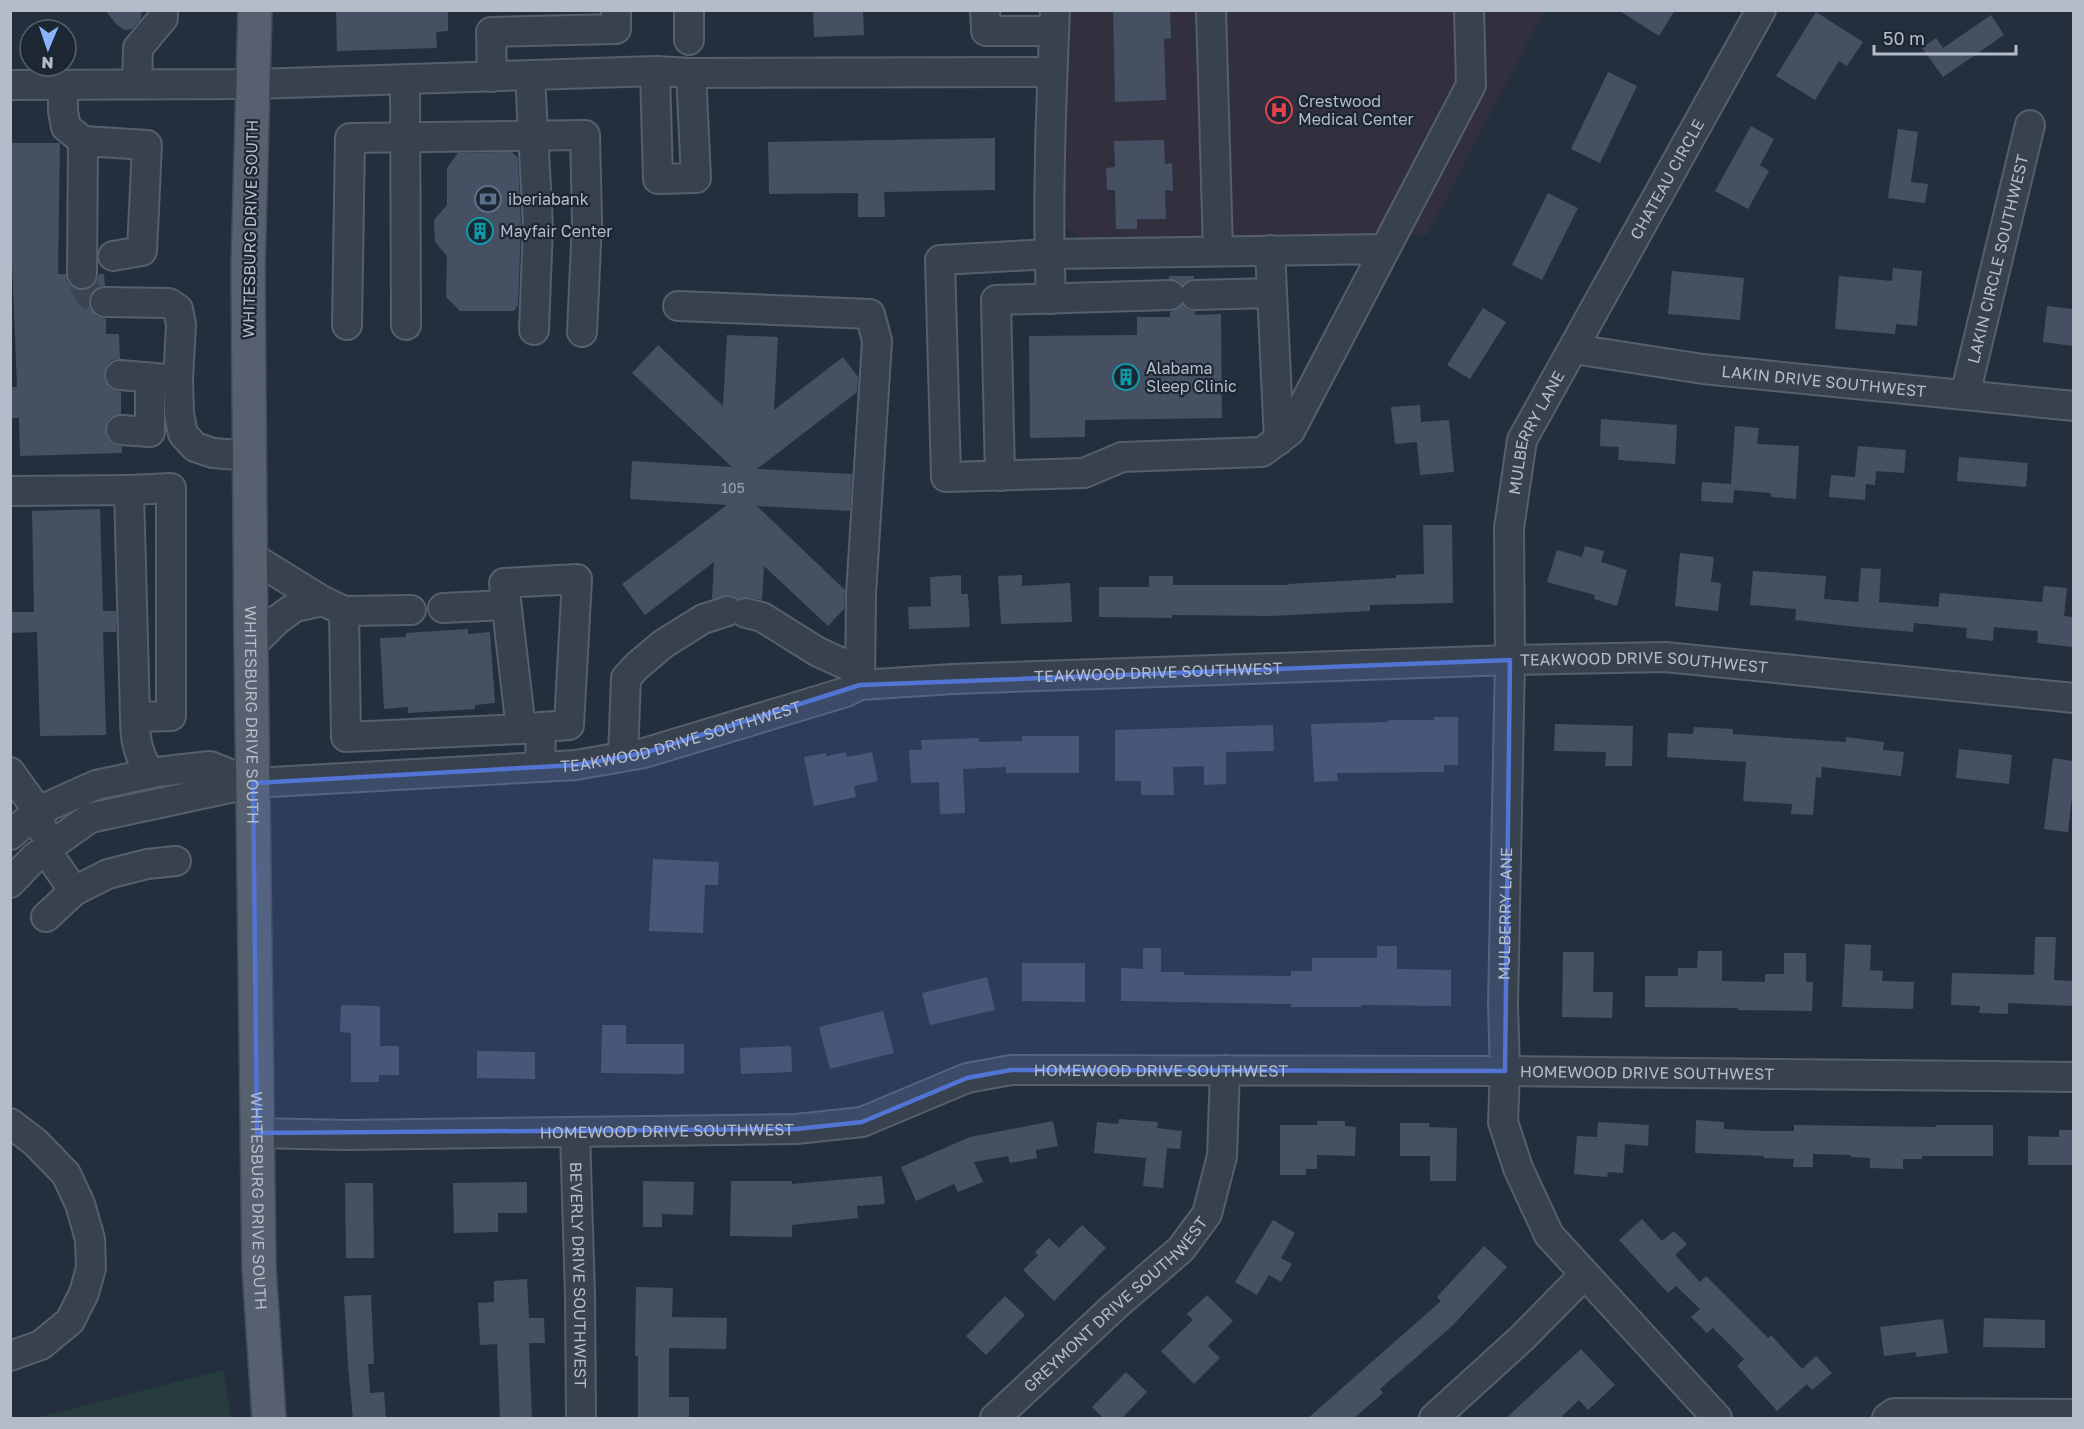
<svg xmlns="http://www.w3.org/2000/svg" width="2084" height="1429" font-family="'Golos Text',sans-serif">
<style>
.medical{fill:#32303f}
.green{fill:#263c3f}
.building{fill:#455162}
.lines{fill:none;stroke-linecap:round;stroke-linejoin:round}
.minor-tunnel{stroke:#3a4453;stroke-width:28;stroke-dasharray:28 14;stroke-linecap:butt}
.minor-casing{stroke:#565f6c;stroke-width:32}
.major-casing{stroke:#414a57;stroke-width:36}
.minor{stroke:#38414e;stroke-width:28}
.major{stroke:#56606e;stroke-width:33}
.marked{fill:#5274d3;fill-opacity:0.2;stroke:#5274d3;stroke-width:4.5;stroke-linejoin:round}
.labels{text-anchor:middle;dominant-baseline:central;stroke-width:4.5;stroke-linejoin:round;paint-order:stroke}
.number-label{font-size:14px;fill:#98a1af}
.poi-label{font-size:16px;fill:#b4bcc9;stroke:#1d2633;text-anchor:start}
.street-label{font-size:16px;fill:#b4bcc9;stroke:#1d2633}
</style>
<rect width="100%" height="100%" fill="#242f3e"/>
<path class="medical" d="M 1071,11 L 1544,11 L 1427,235 L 1082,238 L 1067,228 L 1062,209 Z"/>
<path class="green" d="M 223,1370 L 231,1418 L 36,1418 Z"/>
<path class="building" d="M 105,10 L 142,10 L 141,19 L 132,29 L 124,30 L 117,25 Z
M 336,10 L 448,10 L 448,31 L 436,32 L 437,48 L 337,51 Z
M 813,10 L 863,10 L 864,35 L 814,37 Z
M 1113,10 L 1170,10 L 1171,38 L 1164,39 L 1166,100 L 1115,102 Z
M 1618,10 L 1675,10 L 1659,36 Z
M 1816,12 L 1863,42 L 1847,66 L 1839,61 L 1815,100 L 1776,76 Z
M 1991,15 L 2004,35 L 1943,77 L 1922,48 L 1936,38 L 1943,48 Z
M 1608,72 L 1637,86 L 1600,163 L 1571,149 Z
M 1751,126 L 1774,139 L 1760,165 L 1769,171 L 1748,209 L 1715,191 Z
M 1898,129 L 1918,132 L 1911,182 L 1928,184 L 1925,203 L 1888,198 Z
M 995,138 L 995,190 L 884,192 L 885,217 L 858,217 L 858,193 L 769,194 L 768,142 Z
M 1164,140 L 1165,164 L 1172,163 L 1173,191 L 1165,190 L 1166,219 L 1137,219 L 1137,229 L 1116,229 L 1115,190 L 1107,190 L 1106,168 L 1115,167 L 1114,141 Z
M 10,143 L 60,143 L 58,274 L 66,274 L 67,282 L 73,288 L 82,290 L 91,288 L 96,283 L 99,274 L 104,274 L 105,286 L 98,287 L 91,293 L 89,302 L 90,309 L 96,316 L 106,319 L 106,334 L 119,334 L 120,359 L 112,360 L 107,365 L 104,374 L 105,381 L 110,388 L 121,392 L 121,414 L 113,416 L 108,420 L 105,429 L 106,437 L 111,443 L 122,447 L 122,453 L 20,456 L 19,418 L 10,418 L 10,387 L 17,387 L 12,261 L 10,261 Z
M 512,152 L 518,158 L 521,226 L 518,305 L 514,311 L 460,311 L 446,297 L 447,256 L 435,242 L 434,220 L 447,205 L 447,168 L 458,153 Z
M 1548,193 L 1578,208 L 1542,280 L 1512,265 Z
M 1893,268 L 1922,271 L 1917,326 L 1896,324 L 1895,334 L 1835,329 L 1839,276 L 1892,281 Z
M 1672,271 L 1744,278 L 1740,320 L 1668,314 Z
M 1169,276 L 1194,276 L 1194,279 L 1187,281 L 1183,285 L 1177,280 L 1169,279 Z
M 1182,305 L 1188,310 L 1195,311 L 1195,315 L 1221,314 L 1222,418 L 1085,420 L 1085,437 L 1030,438 L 1029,336 L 1137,335 L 1137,317 L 1170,317 L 1170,312 L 1178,309 Z
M 2047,306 L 2073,309 L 2073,346 L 2043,342 Z
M 1483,308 L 1506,322 L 1470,379 L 1447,365 Z
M 727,335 L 778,337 L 774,410 L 843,357 L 858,377 L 857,392 L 757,469 L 852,474 L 850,511 L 757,506 L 845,590 L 844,609 L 828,626 L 764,566 L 762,600 L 749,597 L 739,599 L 731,595 L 712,599 L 714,562 L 645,615 L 622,584 L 727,505 L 630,499 L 632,461 L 732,467 L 632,373 L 658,345 L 723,406 Z
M 1420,405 L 1421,422 L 1449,420 L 1454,472 L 1420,475 L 1417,442 L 1395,444 L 1391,407 Z
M 1601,419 L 1677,425 L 1675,464 L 1618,460 L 1619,447 L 1600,446 Z
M 1735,426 L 1759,428 L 1757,444 L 1799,446 L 1796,499 L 1771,497 L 1771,493 L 1734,490 L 1733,503 L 1701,501 L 1702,482 L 1731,484 Z
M 1858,446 L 1906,450 L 1904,473 L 1876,471 L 1875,485 L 1866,484 L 1865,500 L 1829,497 L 1831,475 L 1855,477 Z
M 1959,457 L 2028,463 L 2026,487 L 1957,481 Z
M 100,509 L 103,611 L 116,611 L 116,632 L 103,632 L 106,735 L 40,736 L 37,632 L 10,633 L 10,612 L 34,612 L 32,511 Z
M 1423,525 L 1452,525 L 1453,603 L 1370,605 L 1370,611 L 1272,616 L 1172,615 L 1172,618 L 1099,617 L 1099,587 L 1149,587 L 1149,576 L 1173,576 L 1173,585 L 1288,585 L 1288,584 L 1396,578 L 1396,575 L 1424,574 Z
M 1585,546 L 1604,551 L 1601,562 L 1627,570 L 1617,606 L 1594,599 L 1595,595 L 1547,582 L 1557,550 L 1582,557 Z
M 1680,553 L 1714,557 L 1711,582 L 1721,583 L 1718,611 L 1675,606 Z
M 1861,568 L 1881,569 L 1879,602 L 1938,607 L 1940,593 L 2042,602 L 2044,586 L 2067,588 L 2064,616 L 2073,617 L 2073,647 L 2037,643 L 2038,631 L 1994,627 L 1993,641 L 1966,638 L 1967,628 L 1914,623 L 1913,632 L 1848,626 L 1795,620 L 1796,609 L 1750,605 L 1753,571 L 1826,576 L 1824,599 L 1858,602 Z
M 961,575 L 961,594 L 968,594 L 970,627 L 909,629 L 908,607 L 931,606 L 930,577 Z
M 1022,575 L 1022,586 L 1070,583 L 1072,622 L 1001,624 L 998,576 Z
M 468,629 L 468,634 L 490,632 L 495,703 L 475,705 L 475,709 L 408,713 L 408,707 L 384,709 L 380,638 L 406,637 L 406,633 Z
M 1434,717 L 1458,717 L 1458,765 L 1444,765 L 1444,772 L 1337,773 L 1338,781 L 1314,782 L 1311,724 L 1388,722 L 1388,720 L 1434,720 Z
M 1555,724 L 1633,726 L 1632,766 L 1605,766 L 1606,752 L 1554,751 Z
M 1273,725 L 1274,751 L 1226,752 L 1226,784 L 1204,785 L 1204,766 L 1173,767 L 1174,795 L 1141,795 L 1141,781 L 1115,781 L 1115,730 Z
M 1694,727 L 1733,729 L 1733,734 L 1846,742 L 1846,737 L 1884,742 L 1883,750 L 1904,752 L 1901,776 L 1822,767 L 1821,778 L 1816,777 L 1813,815 L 1791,814 L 1792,804 L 1743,801 L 1746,762 L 1667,757 L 1668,733 L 1693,734 Z
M 1022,736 L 1079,736 L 1079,773 L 1006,773 L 1006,767 L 963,769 L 965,813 L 940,814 L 939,782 L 911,783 L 909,750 L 922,750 L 921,740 L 979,738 L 979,742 L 1022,741 Z
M 1959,749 L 2012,755 L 2009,784 L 1956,778 Z
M 846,752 L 847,757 L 872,752 L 878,781 L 854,786 L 856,797 L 814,806 L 804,757 L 826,753 L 826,756 Z
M 2053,758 L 2073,761 L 2073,789 L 2068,832 L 2044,829 Z
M 653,859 L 719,862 L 718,885 L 705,885 L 703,933 L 649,931 Z
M 2035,937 L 2056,937 L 2054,980 L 2073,981 L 2073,1006 L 2008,1003 L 2008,1014 L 1979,1013 L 1980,1006 L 1951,1005 L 1952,973 L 2034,975 Z
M 1845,944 L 1871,945 L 1870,970 L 1883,971 L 1882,981 L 1914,982 L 1913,1009 L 1842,1007 Z
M 1377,946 L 1397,946 L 1397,969 L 1451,970 L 1451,1006 L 1361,1005 L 1361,1007 L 1291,1007 L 1291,1004 L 1121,1001 L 1121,968 L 1143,969 L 1143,948 L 1161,948 L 1161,972 L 1184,972 L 1184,975 L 1291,976 L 1291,971 L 1312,971 L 1312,958 L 1377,958 Z
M 1698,951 L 1722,951 L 1722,981 L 1765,982 L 1765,974 L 1784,974 L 1784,953 L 1806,953 L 1806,982 L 1813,982 L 1812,1011 L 1738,1010 L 1738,1008 L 1645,1007 L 1645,976 L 1678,976 L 1678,968 L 1697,968 Z
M 1563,952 L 1594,952 L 1593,992 L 1613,992 L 1612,1018 L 1562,1017 Z
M 1022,963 L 1085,963 L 1085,1002 L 1022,1001 Z
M 987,977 L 995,1010 L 930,1025 L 922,993 Z
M 341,1005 L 380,1006 L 380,1046 L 399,1046 L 399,1075 L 379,1075 L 379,1082 L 351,1082 L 351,1033 L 340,1032 Z
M 883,1011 L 894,1053 L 830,1069 L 819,1027 Z
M 602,1025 L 626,1025 L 626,1044 L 684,1044 L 684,1074 L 601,1073 Z
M 791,1046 L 792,1072 L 741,1074 L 740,1048 Z
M 477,1051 L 535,1052 L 535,1079 L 477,1078 Z
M 1119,1119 L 1158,1122 L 1157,1128 L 1182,1131 L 1180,1149 L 1167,1148 L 1163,1188 L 1143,1186 L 1146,1158 L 1094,1153 L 1097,1122 L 1118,1124 Z
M 1696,1120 L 1724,1122 L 1724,1129 L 1764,1131 L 1794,1131 L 1794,1125 L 1936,1127 L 1936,1125 L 1993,1125 L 1993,1156 L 1922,1156 L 1922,1159 L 1903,1159 L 1903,1169 L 1870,1168 L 1870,1158 L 1851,1157 L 1851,1155 L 1813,1154 L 1813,1167 L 1793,1167 L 1794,1159 L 1764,1158 L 1764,1156 L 1695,1153 Z
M 1053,1121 L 1058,1146 L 1036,1150 L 1037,1158 L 1010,1163 L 1008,1156 L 974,1162 L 983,1182 L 958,1192 L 954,1184 L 916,1201 L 901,1167 L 970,1137 Z
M 1317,1121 L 1345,1121 L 1345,1126 L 1356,1127 L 1355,1156 L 1317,1155 L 1317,1169 L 1306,1169 L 1306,1175 L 1280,1175 L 1280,1125 L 1317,1125 Z
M 1598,1122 L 1649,1125 L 1648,1146 L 1625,1144 L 1623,1173 L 1608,1172 L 1607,1177 L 1574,1174 L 1577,1136 L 1597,1137 Z
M 1400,1123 L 1429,1123 L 1429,1127 L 1457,1128 L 1456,1181 L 1430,1181 L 1430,1156 L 1400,1156 Z
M 2059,1130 L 2073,1130 L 2073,1165 L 2028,1165 L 2028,1136 L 2059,1137 Z
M 882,1176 L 885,1204 L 857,1206 L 858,1218 L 792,1225 L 792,1237 L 730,1236 L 731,1181 L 792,1181 L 792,1184 Z
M 643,1181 L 694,1182 L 693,1215 L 662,1214 L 662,1227 L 643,1227 Z
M 527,1182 L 527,1213 L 498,1213 L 498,1232 L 454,1233 L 453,1183 Z
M 345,1183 L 373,1183 L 374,1258 L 346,1258 Z
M 1642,1219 L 1662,1241 L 1674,1231 L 1687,1244 L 1675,1255 L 1700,1282 L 1706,1276 L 1768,1338 L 1771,1335 L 1802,1369 L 1816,1356 L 1832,1373 L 1812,1390 L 1807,1384 L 1777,1411 L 1737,1366 L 1744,1359 L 1713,1328 L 1707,1333 L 1691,1317 L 1700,1309 L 1676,1286 L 1668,1293 L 1619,1240 Z
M 1273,1220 L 1295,1233 L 1281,1258 L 1292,1264 L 1281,1282 L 1269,1275 L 1257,1295 L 1235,1282 Z
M 1082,1225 L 1106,1248 L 1054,1301 L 1023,1270 L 1038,1255 L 1035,1252 L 1049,1238 L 1059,1248 Z
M 1484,1246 L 1507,1267 L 1452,1326 L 1380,1389 L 1383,1393 L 1353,1419 L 1307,1419 L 1441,1301 L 1437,1297 Z
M 527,1279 L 529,1318 L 544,1318 L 545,1343 L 529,1343 L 532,1419 L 500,1419 L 497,1344 L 480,1345 L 478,1303 L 494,1302 L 494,1281 Z
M 636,1287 L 673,1288 L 672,1317 L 727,1318 L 726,1349 L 669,1348 L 669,1397 L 689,1397 L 689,1417 L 638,1419 L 638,1356 L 635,1356 Z
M 371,1295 L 374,1364 L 368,1364 L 370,1393 L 384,1392 L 386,1419 L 353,1419 L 348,1365 L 344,1296 Z
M 1207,1295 L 1233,1321 L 1208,1346 L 1220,1358 L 1194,1384 L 1161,1351 L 1193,1320 L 1187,1314 Z
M 1005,1296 L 1025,1315 L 986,1355 L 966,1336 Z
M 1984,1318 L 2045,1320 L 2045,1348 L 1983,1347 Z
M 1943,1319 L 1948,1353 L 1916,1357 L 1916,1352 L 1884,1356 L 1880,1327 Z
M 1581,1349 L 1615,1385 L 1588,1410 L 1579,1400 L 1559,1419 L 1505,1419 Z
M 1126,1372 L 1147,1392 L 1121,1419 L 1104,1419 L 1092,1407 Z"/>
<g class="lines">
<path class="minor-tunnel" d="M 82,274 C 84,289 88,300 105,302"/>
<defs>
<g id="minor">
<path d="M 985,10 L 986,31 L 1054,31"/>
<path d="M 1211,10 L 1218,251"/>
<path d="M 689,40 L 689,10"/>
<path d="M 655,71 L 658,179 L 696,178 L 691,73"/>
<path d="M 530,76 L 538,226 L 534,330"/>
<path d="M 492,77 L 491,32 L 616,29 L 616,10"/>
<path d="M 405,80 L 406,325"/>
<path d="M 137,84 L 138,48 L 163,18 L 163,10"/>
<path d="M 10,85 L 252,84 L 655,71 L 691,73 L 1052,72"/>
<path d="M 63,85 L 63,111 L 66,127 L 83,141 L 82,274"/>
<path d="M 83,141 L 147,145 L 142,251 L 113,256"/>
<path d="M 1384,249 L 1050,254 L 940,260 L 946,477 L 1084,473 L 1122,457 L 1262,452 L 1290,431 L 1471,85 L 1469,10"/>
<path d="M 1270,250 L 1279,440"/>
<path d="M 1195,295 L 1272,293"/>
<path d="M 1051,299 C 1047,203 1051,106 1055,10"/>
<path d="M 105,302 L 169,303 L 178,309 L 181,325 L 178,380 L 179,413 L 183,434 L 195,447 L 213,453 L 249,456"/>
<path d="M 678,306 L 870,314 L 877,341 L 861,594 L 860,685"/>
<path d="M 347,325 L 350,138 L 585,135 L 587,223 L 582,332"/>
<path id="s1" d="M 1574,349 L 1703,369 L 2074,406"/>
<path d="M 120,375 L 167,379"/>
<path id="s2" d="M 1965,395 L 2030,125"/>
<path d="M 121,430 L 150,432 L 150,378"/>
<path d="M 1000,476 L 996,300 L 1170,295"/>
<path d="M 10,491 L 129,490"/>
<path d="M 250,556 L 323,601 L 344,611 L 411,610"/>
<path d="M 443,608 L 506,605"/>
<path d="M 344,611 L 346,737 L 521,729"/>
<path d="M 746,613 L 762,617 L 818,652 L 860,671"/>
<path d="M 251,646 L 277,620 L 295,607 L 323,601"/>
<path d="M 135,717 L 171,716 L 171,488 L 129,490 L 135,717 C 135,743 138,751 149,774"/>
<path d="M 623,756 L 626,678 L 637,666 L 663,644 L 703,619 L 728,611"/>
<path d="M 540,767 L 541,727 L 569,725 L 577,579 L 504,583 L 521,729 L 541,727"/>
<path d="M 10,772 L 38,811 L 42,829"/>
<path d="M 10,835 L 38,811 L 96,785 L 157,772 L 210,766 L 253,783"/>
<path d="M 45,849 L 74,891 L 108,874 L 147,864 L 176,861"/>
<path id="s3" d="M 10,883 L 35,857 L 90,818 L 253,783 L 576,765 L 644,753 L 846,692 L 860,685 L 953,679 L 1510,660 L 1665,657 L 2074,698"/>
<path d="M 46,917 L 74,891"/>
<path d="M 10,1123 L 35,1142 L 66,1174 L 80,1204 L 90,1239 L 91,1268 L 84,1293 L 70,1321 L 41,1345 L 10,1356"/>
<path id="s4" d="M 257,1133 L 347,1135 L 796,1129 L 862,1122 L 967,1078 L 1011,1070 L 1505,1071 L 2074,1077"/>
<path id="s5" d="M 575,1133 L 580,1295 L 581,1418"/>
<path id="s6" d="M 995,1418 L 1114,1307 L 1181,1249 L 1207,1214 L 1222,1156 L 1225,1070"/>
<path d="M 1434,1418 L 1522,1338 L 1584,1275"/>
<path id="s7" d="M 1717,1418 L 1549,1235 L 1518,1168 L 1503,1122 L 1505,1071 L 1503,1005 L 1510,660 L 1509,528 L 1522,440 L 1761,10"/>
<path d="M 1887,1418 L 1894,1413 L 2074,1414"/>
</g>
<g id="major">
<path id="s8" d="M 255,10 L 248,268 L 251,646 L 259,1268 L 269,1418"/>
</g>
</defs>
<use href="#minor" class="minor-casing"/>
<use href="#major" class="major-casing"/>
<use href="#minor" class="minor"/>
<use href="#major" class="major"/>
</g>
<path class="marked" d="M 1510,660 L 1505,1071 L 1011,1070 L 967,1078 L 862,1122 L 796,1129 L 257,1133 L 253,783 L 576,765 L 644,753 L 860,685 Z"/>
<defs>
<symbol id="hospital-ring" viewBox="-11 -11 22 22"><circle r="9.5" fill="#1d2633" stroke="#e0444e" stroke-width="1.5"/><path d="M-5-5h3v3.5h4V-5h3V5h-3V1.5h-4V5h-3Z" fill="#e0444e"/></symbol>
<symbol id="bank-ring" viewBox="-11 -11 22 22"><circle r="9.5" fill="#1d2633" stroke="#5c6f8a" stroke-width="1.5"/><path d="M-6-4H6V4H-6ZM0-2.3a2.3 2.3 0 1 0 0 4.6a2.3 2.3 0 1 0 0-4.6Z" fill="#5c6f8a"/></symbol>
<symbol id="building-ring" viewBox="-11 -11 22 22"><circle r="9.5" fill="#1d2633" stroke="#0f9aa8" stroke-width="1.5"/><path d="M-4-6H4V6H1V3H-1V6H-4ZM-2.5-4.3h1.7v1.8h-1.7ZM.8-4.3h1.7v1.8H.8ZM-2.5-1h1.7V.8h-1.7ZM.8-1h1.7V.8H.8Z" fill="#0f9aa8"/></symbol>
</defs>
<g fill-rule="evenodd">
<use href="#hospital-ring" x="1264" y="95" width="30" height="30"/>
<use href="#bank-ring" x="473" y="184" width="30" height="30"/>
<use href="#building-ring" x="465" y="216" width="30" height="30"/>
<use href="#building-ring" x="1111" y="362" width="30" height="30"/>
</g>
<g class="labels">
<g class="number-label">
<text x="733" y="487">105</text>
</g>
<g class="poi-label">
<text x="1298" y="101">Crestwood<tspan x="1298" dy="18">Medical Center</tspan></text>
<text x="508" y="199">iberiabank</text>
<text x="500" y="231">Mayfair Center</text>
<text x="1146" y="368">Alabama<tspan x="1146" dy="18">Sleep Clinic</tspan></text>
</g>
<g class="street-label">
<text stroke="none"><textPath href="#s7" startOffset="1352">CHATEAU CIRCLE</textPath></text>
<text transform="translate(250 229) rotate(-89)">WHITESBURG DRIVE SOUTH</text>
<text stroke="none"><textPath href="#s2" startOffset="140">LAKIN CIRCLE SOUTHWEST</textPath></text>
<text stroke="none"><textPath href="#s1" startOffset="252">LAKIN DRIVE SOUTHWEST</textPath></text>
<text stroke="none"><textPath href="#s7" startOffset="1065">MULBERRY LANE</textPath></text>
<text stroke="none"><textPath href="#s3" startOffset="1674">TEAKWOOD DRIVE SOUTHWEST</textPath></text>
<text stroke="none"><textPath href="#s3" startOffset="1188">TEAKWOOD DRIVE SOUTHWEST</textPath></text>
<text stroke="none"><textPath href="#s8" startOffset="705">WHITESBURG DRIVE SOUTH</textPath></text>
<text stroke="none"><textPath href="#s3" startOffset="702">TEAKWOOD DRIVE SOUTHWEST</textPath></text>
<text stroke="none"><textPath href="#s7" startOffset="579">MULBERRY LANE</textPath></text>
<text stroke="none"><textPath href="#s4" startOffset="914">HOMEWOOD DRIVE SOUTHWEST</textPath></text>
<text stroke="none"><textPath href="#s4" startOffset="1400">HOMEWOOD DRIVE SOUTHWEST</textPath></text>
<text stroke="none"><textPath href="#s4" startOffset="410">HOMEWOOD DRIVE SOUTHWEST</textPath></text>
<text stroke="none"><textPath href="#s8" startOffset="1191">WHITESBURG DRIVE SOUTH</textPath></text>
<text stroke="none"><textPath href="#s5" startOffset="142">BEVERLY DRIVE SOUTHWEST</textPath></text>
<text stroke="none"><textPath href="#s6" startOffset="166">GREYMONT DRIVE SOUTHWEST</textPath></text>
</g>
</g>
<rect width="2084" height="1429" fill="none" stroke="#b4bcc9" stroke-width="24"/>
<g transform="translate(48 48) rotate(182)"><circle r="28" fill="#1d2633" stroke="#59626f" stroke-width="1.5"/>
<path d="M0-4.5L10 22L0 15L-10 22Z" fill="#8ab4f8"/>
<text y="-9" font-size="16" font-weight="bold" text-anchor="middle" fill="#b4bcc9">N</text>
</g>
<path d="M1874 45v9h142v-9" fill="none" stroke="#b4bcc9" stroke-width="3"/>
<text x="1883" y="45" font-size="18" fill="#b4bcc9" stroke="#1d2633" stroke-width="4.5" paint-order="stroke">50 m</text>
</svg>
